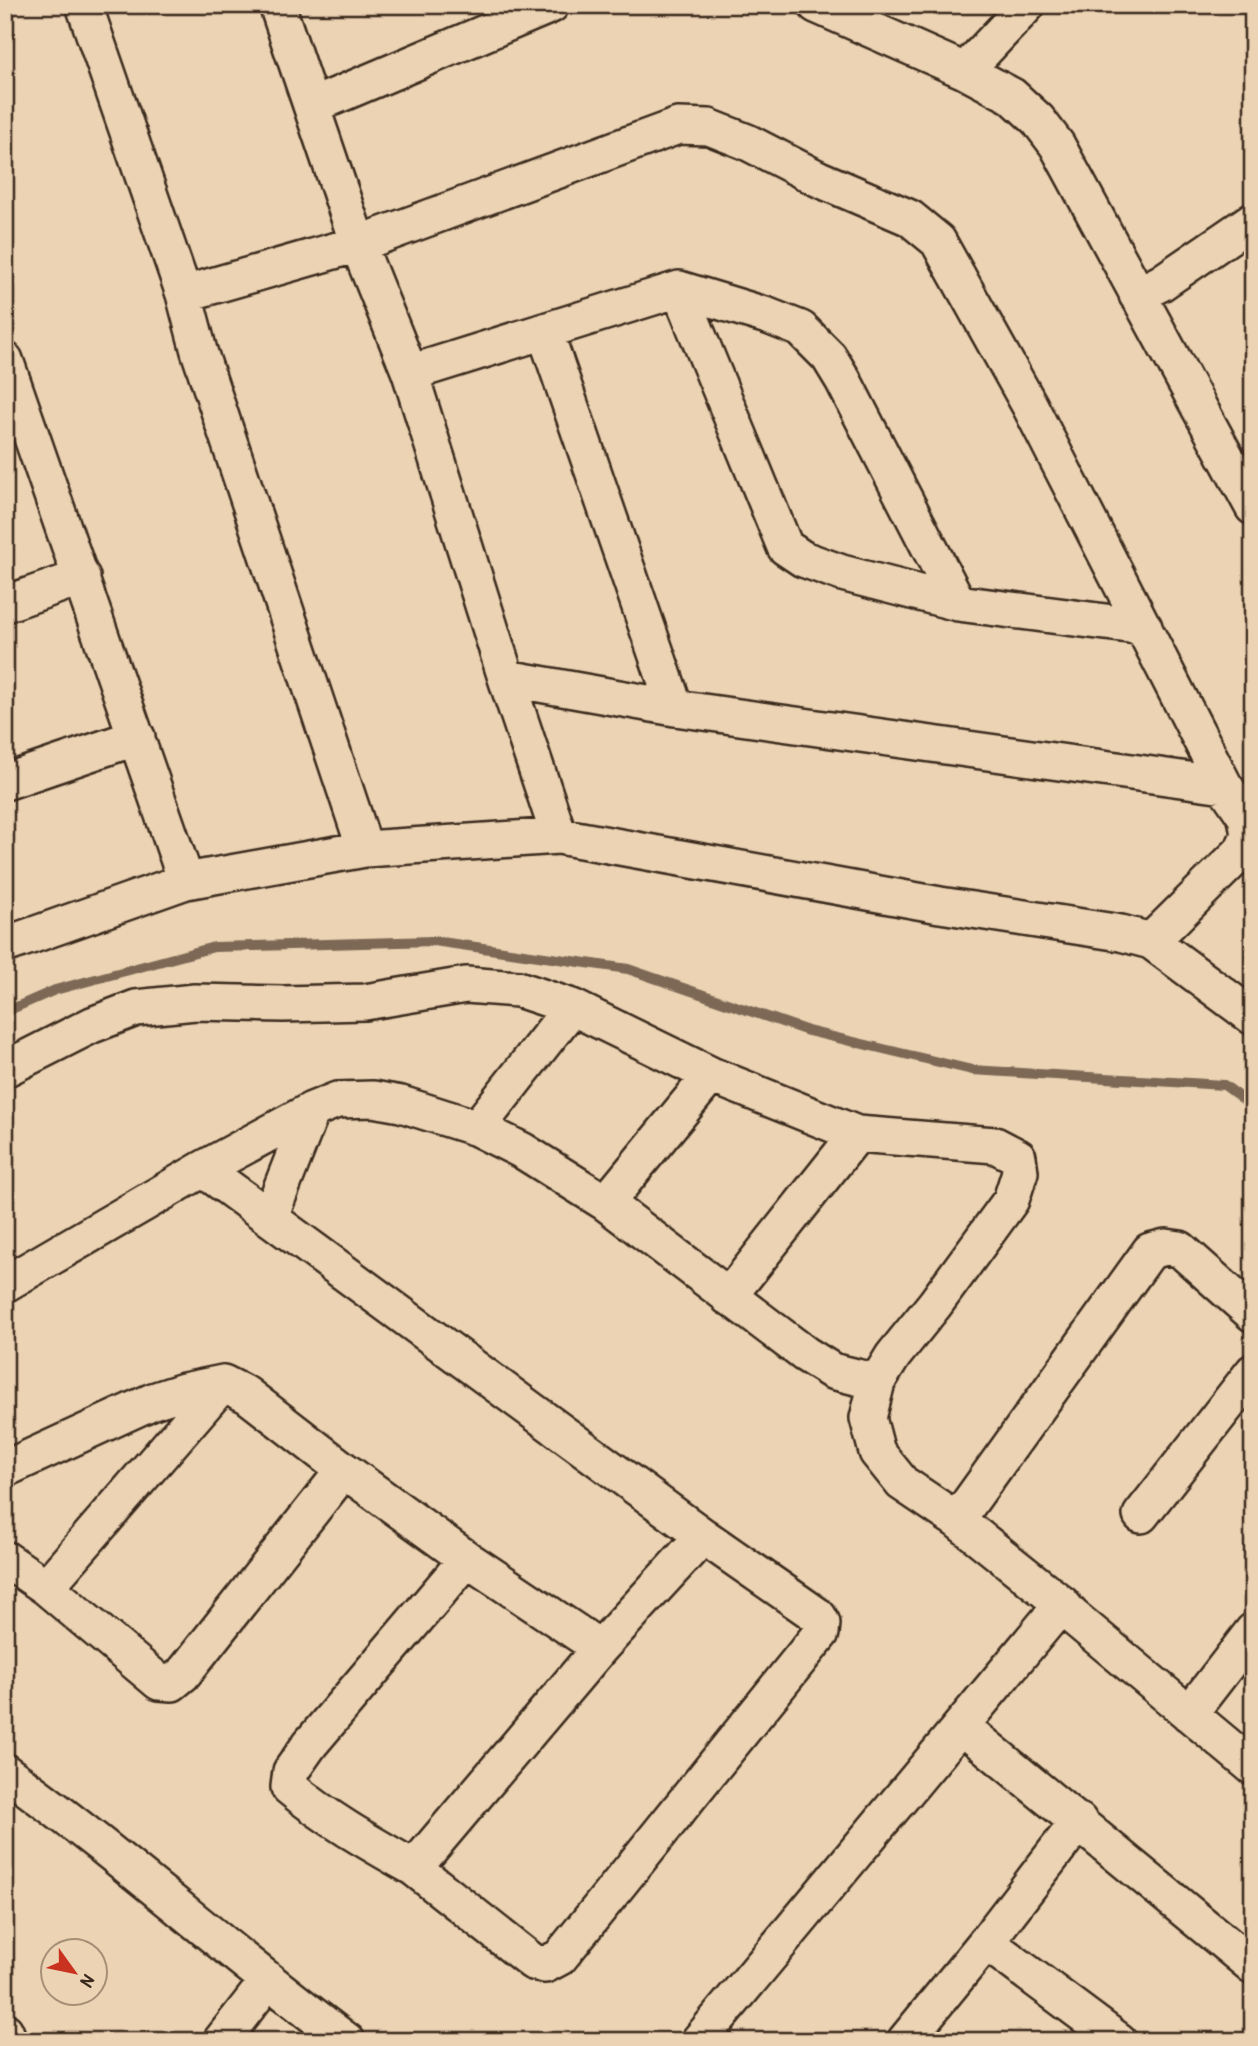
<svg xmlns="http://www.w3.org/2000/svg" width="1258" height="2046" font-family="'Patrick Hand',sans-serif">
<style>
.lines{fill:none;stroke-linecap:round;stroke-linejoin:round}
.stream{stroke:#7b6754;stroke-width:10}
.minor-casing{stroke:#3b2a1e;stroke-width:40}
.minor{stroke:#ebd3b3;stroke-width:35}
</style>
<rect width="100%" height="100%" fill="#ebd3b3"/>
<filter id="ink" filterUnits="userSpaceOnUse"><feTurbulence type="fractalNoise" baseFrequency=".0143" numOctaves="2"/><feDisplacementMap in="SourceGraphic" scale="14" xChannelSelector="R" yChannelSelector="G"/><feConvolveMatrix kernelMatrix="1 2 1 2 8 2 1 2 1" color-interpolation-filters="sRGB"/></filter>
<g filter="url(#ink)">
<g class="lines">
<path class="stream" d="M 5,1012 L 55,990 L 214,947 L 434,941 L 628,969 L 808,1031 L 972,1070 L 1224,1085 L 1247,1102 L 1253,1116"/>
<defs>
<path id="minor" d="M 84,5 L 184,294 L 199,351 L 365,849
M 277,5 L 358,244 L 410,373 L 506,678 L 559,836
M 816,5 L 965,71 L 1012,96 L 1038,120 L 1057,145 L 1253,507
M 965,71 L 1027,5
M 312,106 L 551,5
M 679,289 L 785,547 L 803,559 L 842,573 L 958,603 L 1144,627
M 184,294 L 358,244 L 678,126 L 709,127 L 747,142 L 819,179 L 910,218 L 938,241 L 1030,406 L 1224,785 L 1246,817 L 1249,835 L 1242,851 L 1151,941
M 1137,295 L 1161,283 L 1253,220
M 545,332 L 675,708
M 5,360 L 186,881
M 410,373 L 679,289 L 768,316 L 801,329 L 829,357 L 843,380 L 958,603
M 5,604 L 82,577
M 506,678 L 675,708 L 1224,785
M 5,782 L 137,737
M 5,945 L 186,881 L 365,849 L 559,836 L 940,905 L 1121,933 L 1151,941 L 1253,1017
M 5,1069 L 92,1025 L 136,1008 L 195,1002 L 283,1004 L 365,1002 L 466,985 L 518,989 L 572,1007 L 711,1075 L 857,1134 L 995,1145 L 1018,1157 L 1020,1172 L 1011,1200 L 935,1304 L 893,1356 L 877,1382 L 868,1418 L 877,1452 L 902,1483 L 957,1520 L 1062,1604 L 1071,1615 L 1253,1767
M 477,1128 L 572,1007
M 203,1169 L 703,1536 L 818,1616 L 822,1623 L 821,1633 L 560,1957 L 545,1965 L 533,1962 L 414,1868 L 600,1648 L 703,1536
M 606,1203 L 711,1075
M 270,1217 L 312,1110 L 337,1100 L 373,1099 L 401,1104 L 477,1128 L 523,1151 L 606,1203 L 805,1354 L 832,1371 L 877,1382
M 5,1284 L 203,1169 L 312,1110
M 728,1297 L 857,1134
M 5,1469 L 153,1401 L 184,1391 L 223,1383 L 247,1395 L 344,1470 L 467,1559 L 600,1648
M 1141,1515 L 1253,1372
M 957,1520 L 1150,1251 L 1166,1247 L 1180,1249 L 1253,1314
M 5,1559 L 46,1587 L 159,1682 L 172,1683 L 183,1674 L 344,1470
M 46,1587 L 223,1383
M 1189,1714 L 1253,1631
M 961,1726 L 1253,1966
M 5,1772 C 123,1857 230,1954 347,2041
M 414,1868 C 370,1843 327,1819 289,1787 L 291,1771 L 310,1744 L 467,1559
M 986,1942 L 1119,2041
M 5,2031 L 9,2041
M 221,2041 L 267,1982
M 699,2041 L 1062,1604
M 905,2041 L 986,1942 L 1079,1821"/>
</defs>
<use href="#minor" class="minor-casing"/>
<use href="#minor" class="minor"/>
</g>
</g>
<rect width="1258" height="2046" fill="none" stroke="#ebd3b3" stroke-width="28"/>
<rect x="14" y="14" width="1230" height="2018" fill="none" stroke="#3b2a1e" stroke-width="2.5" filter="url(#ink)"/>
<g transform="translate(74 1972) rotate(123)"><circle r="33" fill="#ebd3b3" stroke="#a58f77" stroke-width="2"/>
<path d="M0-5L12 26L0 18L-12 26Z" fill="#c8321e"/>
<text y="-10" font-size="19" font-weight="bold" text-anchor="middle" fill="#3b2a1e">N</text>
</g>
</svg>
